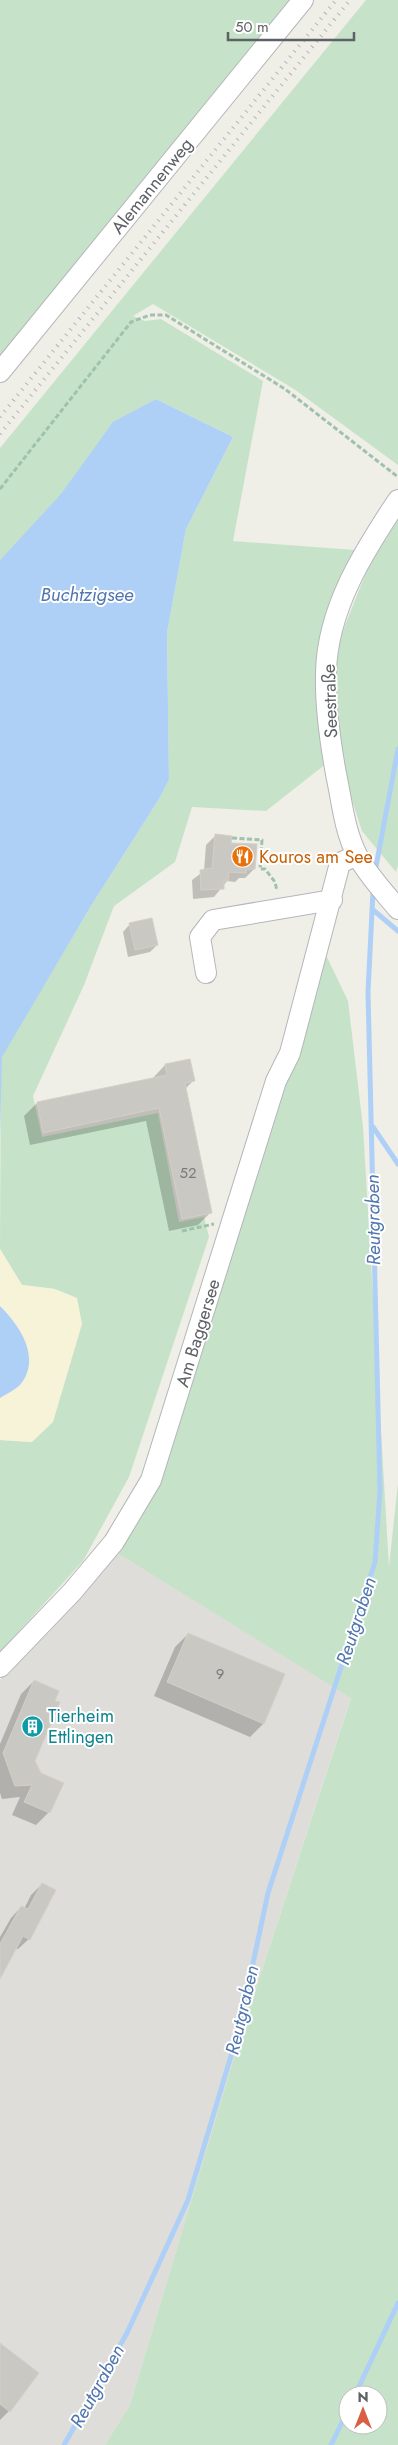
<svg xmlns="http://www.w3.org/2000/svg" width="398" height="2445" font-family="Jost,sans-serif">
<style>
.industrial{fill:#deddd9}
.green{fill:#c6e3c9;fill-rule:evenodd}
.sand{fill:#f7f3d9}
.water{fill:#afd0f6}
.shadow{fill:#0003}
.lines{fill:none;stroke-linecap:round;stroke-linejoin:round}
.stream{stroke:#afd0f6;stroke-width:5}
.building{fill:#cac8c3;stroke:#d3d0c6}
.minor-casing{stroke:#b4b6ba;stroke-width:22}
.path{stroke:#9fc2ac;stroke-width:3;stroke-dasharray:5 2.5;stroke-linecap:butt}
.minor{stroke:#fff;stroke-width:20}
.rail{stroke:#b4b5b5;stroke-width:4;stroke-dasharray:1 6;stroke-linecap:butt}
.labels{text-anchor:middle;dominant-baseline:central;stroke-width:4;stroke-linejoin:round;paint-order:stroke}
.number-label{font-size:15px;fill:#797b7c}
.street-label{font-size:18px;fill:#5e6165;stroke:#fff}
.food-label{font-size:18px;fill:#c56008;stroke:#fff;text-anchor:start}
.culture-label{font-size:18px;fill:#0d838f;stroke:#fff;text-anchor:start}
.water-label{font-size:19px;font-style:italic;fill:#5176b0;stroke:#fff}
</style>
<rect width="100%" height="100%" fill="#efeee7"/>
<path class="industrial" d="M 114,1551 L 351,1697 L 243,2028 L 130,2405 L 105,2445 L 0,2445 L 0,1680 Z"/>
<path class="green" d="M 0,0 L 312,0 L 0,364 Z
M 366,0 L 398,0 L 398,465 L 294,389 L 153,304 L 133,316 L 145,321 L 161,319 L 263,381 L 233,541 L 355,550 L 326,618 L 327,763 L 266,811 L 192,807 L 175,862 L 114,906 L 84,985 L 33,1096 L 42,1137 L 158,1113 L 179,1222 L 204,1217 L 209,1237 L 129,1477 L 83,1561 L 0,1652 L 0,1440 L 32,1442 L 55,1289 L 22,1285 L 0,1249 L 1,1057 L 91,906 L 159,799 L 169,780 L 167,633 L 186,529 L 233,437 L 156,399 L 113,423 L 62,494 L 0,560 L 0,448 Z
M 398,513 L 398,865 L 396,872 L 362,831 L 351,797 L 339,739 L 334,682 L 340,638 L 377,545 Z
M 326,955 L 348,1001 L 363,1127 L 389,1567 L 398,1483 L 398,2445 L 105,2445 L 130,2405 L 243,2028 L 351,1698 L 114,1551 L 154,1489 ZM 348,2395 L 378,2395 L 378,2425 L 348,2425 Z"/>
<path class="sand" d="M 0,1249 L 22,1285 L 55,1289 L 77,1298 L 82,1324 L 53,1422 L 32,1442 L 0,1440 L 0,1398 L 19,1386 L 9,1315 L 0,1306 Z"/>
<path class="water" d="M 156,399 L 233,437 L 186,529 L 167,633 L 169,780 L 159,799 L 91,906 L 2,1057 L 0,1137 L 0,560 L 61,494 L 113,422 Z
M 0,1306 C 20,1326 42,1358 20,1385 C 15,1390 6,1394 0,1398 Z"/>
<path class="shadow" d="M 215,836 L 229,844 L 254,869 L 245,878 L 239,878 L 235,882 L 227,881 L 214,897 L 193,899 L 192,880 L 204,871 L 206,845 Z
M 130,924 L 157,945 L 150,952 L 128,957 L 123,932 Z
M 165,1065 L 194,1080 L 185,1089 L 211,1212 L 198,1225 L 169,1231 L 146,1121 L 30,1145 L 24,1116 L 37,1103 L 152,1079 Z
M 188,1634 L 284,1675 L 263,1724 L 250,1737 L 154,1696 L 175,1647 Z
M 34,1681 L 34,1761 L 49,1812 L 36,1825 L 12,1815 L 20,1797 L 2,1799 L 0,1793 L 0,1744 L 21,1694 Z
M 42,1884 L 29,1939 L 18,1949 L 15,1948 L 0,1969 L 0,1937 L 11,1918 L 21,1907 L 24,1909 L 31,1895 Z
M 0,2345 L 9,2411 L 0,2420 Z"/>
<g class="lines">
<path class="stream" d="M 375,872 L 398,749
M 372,909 L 398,931
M 373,1127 L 398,1164
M 355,2395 L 398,2303
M 64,2445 L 127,2333 L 188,2200 L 239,2029 L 268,1893 L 375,1562 L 380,1491 L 368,992 L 373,891
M 331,2445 L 348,2410"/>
</g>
<path class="building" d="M 215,834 L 232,836 L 231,843 L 257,844 L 255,869 L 246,869 L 246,873 L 229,872 L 228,881 L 224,881 L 224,889 L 201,890 L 200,870 L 212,868 Z
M 152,918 L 158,945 L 135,950 L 129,923 Z
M 190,1059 L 195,1081 L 185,1083 L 212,1213 L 182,1219 L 159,1108 L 43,1133 L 37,1102 L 167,1075 L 165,1064 Z
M 188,1633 L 285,1674 L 264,1724 L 167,1682 Z
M 34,1680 L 59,1691 L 55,1701 L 60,1702 L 35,1761 L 41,1773 L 64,1783 L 50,1813 L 24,1802 L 32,1785 L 15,1786 L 3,1753 Z
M 42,1883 L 56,1890 L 30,1940 L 23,1936 L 0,1979 L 0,1944 L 21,1906 L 28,1909 Z
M 0,2343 L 39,2373 L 10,2412 L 0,2404 Z"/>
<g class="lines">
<defs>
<path id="minor" d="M 0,372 L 303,0
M 398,500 C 364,551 327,609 326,673 C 325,707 330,741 336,774 C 342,801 344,830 357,855 C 367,874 384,892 398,909
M 206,973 L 200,937 L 213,920 L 332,900
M 0,1667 L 72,1592 L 114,1542 L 151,1480 L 276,1081 L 290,1053 L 340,863 L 357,855"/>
</defs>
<use href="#minor" class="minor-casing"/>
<path class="path" d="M 0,489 L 131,322 L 150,315 L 166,315 L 285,389 L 398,477
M 232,838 L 262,840 L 260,869 L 265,869 L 275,882 L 277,891
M 182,1231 L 214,1224"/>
<use href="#minor" class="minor"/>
<path class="rail" d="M 0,417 L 336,0
M 0,434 L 350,0"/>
</g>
<defs>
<symbol id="restaurant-disc" viewBox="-11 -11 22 22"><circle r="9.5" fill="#e8710a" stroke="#fff"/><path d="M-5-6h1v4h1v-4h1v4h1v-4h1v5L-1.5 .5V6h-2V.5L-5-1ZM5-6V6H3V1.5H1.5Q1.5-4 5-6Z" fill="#fff"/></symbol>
<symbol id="building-disc" viewBox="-11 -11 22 22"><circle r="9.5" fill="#0f9aa8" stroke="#fff"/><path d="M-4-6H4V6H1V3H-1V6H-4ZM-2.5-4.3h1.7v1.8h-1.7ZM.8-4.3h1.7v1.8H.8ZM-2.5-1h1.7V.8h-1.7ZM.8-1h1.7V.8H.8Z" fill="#fff"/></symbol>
</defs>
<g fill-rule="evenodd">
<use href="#restaurant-disc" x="230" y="844" width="25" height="25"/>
<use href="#building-disc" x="20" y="1714" width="25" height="25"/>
</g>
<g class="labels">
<g class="number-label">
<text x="188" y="1173">52</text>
<text x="220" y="1674">9</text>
</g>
<g class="street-label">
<text transform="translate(152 186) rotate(-51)">Alemannenweg</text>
<text transform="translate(330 701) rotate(-92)">Seestraße</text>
<text transform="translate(198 1333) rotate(-73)">Am Baggersee</text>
</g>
<g class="food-label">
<text x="259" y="857">Kouros am See</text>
</g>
<g class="culture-label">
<text x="48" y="1716">Tierheim<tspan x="48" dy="21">Ettlingen</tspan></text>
</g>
<g class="water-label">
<text x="87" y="594">Buchtzigsee</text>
<text transform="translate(373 1220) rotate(-91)">Reutgraben</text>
<text transform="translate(356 1621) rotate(-72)">Reutgraben</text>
<text transform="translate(242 2010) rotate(-77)">Reutgraben</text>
<text transform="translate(97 2386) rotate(-61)">Reutgraben</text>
</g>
</g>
<g transform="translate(363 2410)"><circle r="24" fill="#ffffff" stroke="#bfc0c1"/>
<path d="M0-4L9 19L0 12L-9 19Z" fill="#d85e44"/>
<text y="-8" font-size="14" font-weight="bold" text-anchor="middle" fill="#5e6165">N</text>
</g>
<path d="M228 32v8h126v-8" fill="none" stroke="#5e6165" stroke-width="2.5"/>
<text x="235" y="32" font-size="15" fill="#5e6165" stroke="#ffffff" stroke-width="4" paint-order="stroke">50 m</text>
</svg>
